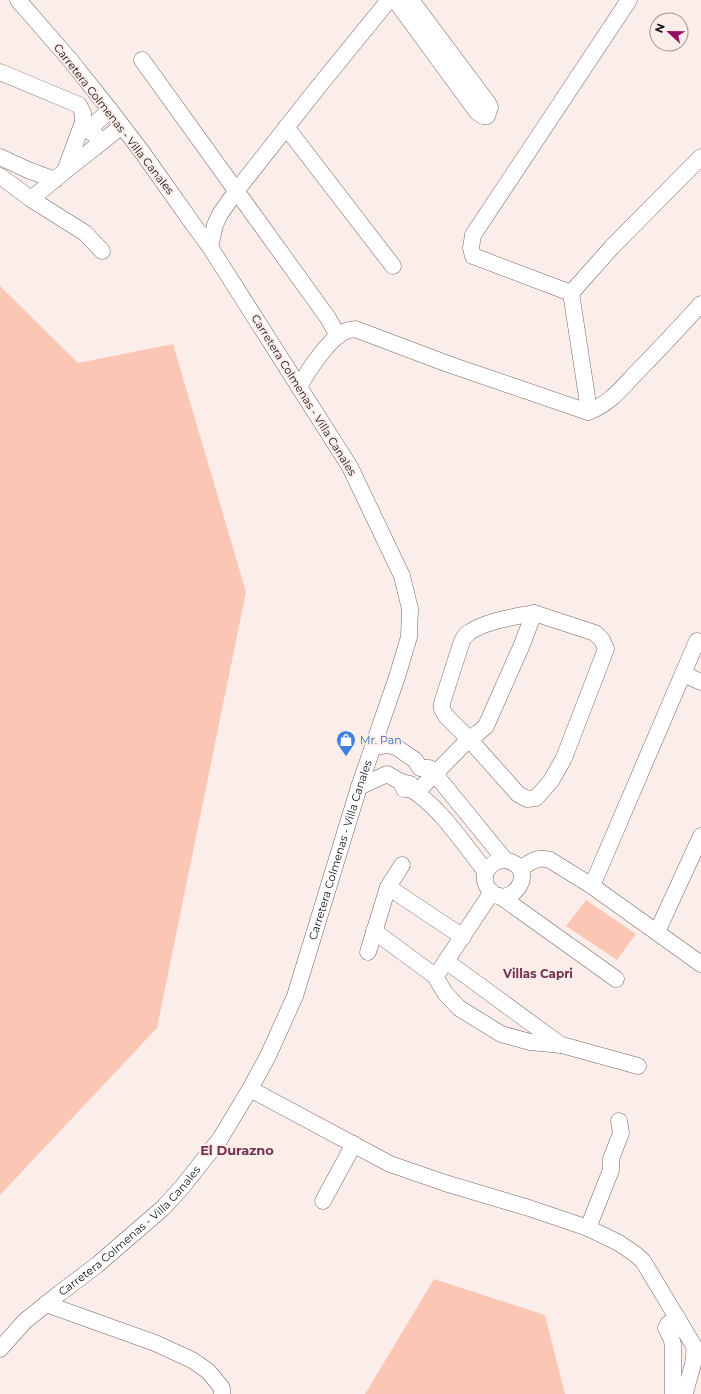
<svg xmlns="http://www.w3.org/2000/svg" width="701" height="1394" font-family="Montserrat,sans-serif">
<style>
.green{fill:#fbc7b4}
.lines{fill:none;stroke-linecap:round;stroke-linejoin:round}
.minor-casing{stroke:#726763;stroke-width:17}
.minor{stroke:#fff;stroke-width:16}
.labels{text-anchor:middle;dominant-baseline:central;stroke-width:4;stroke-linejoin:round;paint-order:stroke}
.street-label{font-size:11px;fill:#130f0d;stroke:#fbeeea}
.shop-label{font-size:11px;fill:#366cbe;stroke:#fbeeea;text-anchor:start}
.neighbourhood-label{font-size:12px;font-weight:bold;fill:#743251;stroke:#fbeeea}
.quarter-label{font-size:13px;font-weight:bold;fill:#743251;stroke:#fbeeea}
</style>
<rect width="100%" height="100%" fill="#fbeeea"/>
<path class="green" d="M 0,286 L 78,363 L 173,344 L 246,592 L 157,1028 L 0,1195 Z
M 586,900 L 636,934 L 617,960 L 566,926 Z
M 434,1279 L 545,1315 L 565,1394 L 365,1394 Z"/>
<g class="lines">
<defs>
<g id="minor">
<path d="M 395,0 L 477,112 L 483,116 L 487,116 L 490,107 L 488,103 L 411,0"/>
<path d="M 142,60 L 328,318 L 338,336"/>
<path d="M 0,72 L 79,105 L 83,113 L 83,122 L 88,130 L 103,141"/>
<path d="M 286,127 L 393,266"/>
<path d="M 88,130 L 110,110"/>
<path d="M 0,157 L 28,170 L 55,180"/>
<path d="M 65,171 L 83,122"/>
<path d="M 0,176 L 31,199 L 85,233 L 102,251"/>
<path d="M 31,199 L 65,171 L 122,126"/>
<path d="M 210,247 L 215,225 L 220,214 L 237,190 L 319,86 L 389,0"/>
<path d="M 571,293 L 473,256 L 471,248 L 473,235 L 629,0"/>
<path d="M 571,293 L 612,247 L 701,157"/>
<path d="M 571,293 L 587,397 L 588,412"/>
<path d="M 299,387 C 307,372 330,337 346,331 C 348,330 352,330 355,329 L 448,364 L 588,412 C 608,405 621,389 635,374 C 658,351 679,328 701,304"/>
<path d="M 534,613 L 595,633 L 602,640 L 606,649 L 564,758 L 551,781 L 536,798 L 527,799 L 518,794 L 469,739 L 446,716 L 442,709 L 442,703 L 462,641 C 464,637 466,634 470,632 C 486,621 514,617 534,613 Z"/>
<path d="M 683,674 L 701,682"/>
<path d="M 373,747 L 388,745 L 396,747 L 415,760 L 420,768 L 429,768 L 435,774 L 505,860 C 544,869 506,916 488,888 C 479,874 490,861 505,860"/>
<path d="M 401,782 L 410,784 L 410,789 C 438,804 466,847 486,872"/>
<path d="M 359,787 L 387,774 L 401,782 L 404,789 L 406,789"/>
<path d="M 417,792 L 469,739 L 478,733 L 486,726 L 521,647 L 534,613"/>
<path d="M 520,869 C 531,862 536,856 550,860 L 592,886 L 701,964"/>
<path d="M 592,886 L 697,641"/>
<path d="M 388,887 L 463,937"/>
<path d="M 500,896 L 616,979"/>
<path d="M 374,931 L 435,976 L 445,993 L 459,1008 L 501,1034 L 530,1042 L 562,1045 L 638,1066"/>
<path d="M 657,932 L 701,836"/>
<path d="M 368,952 L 388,887 L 402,865"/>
<path d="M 446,961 L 561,1045"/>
<path d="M 440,970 L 492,892"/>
<path d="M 250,1089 L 390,1164 L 445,1183 L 529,1208 L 588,1228 L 619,1243 L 635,1254 L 643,1261 L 694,1346 C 696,1364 688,1377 685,1394"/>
<path d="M 323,1201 L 354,1144"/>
<path d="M 588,1228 L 611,1170 L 611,1159 L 621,1133 L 619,1121"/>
<path d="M 46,1304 L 155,1343 L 192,1360 L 208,1371 L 222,1388 L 222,1394"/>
<path id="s1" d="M 0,1349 L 25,1321 L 60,1293 L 97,1265 L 163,1208 L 183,1186 L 220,1139 L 250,1089 L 268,1056 L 295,996 L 359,787 L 397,677 L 409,637 L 410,609 L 402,576 L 350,467 L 210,247 L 193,224 L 142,152 L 110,110 L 71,61 L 18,0"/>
<path d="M 673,1394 L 673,1344 L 671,1338 L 666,1328 L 668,1324 L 677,1317"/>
</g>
</defs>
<use href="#minor" class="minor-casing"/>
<use href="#minor" class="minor"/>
</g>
<defs>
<symbol id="shop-pin" viewBox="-11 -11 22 30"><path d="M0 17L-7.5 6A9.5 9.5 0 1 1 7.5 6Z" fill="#3f7fe0" stroke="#fbeeea"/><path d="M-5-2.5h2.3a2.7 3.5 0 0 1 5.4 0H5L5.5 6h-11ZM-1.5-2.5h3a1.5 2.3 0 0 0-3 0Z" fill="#fff"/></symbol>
</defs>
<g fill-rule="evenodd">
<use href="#shop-pin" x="335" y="729" width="22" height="30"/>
</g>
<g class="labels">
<g class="street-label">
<text transform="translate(114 119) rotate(52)">Carretera Colmenas - Villa Canales</text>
<text transform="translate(304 395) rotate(58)">Carretera Colmenas - Villa Canales</text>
<text stroke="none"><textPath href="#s1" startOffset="620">Carretera Colmenas - Villa Canales</textPath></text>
<text stroke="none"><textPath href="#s1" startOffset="176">Carretera Colmenas - Villa Canales</textPath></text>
</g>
<g class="shop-label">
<text x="360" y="740">Mr. Pan</text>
</g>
<g class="neighbourhood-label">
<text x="538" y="973">Villas Capri</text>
</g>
<g class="quarter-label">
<text x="237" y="1150">El Durazno</text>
</g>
</g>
<g transform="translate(669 32) rotate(292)"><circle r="19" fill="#fbeeea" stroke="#9e9592"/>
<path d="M0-3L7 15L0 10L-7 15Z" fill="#990d5f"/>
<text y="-6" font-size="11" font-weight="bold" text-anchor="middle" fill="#130f0d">N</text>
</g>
</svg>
